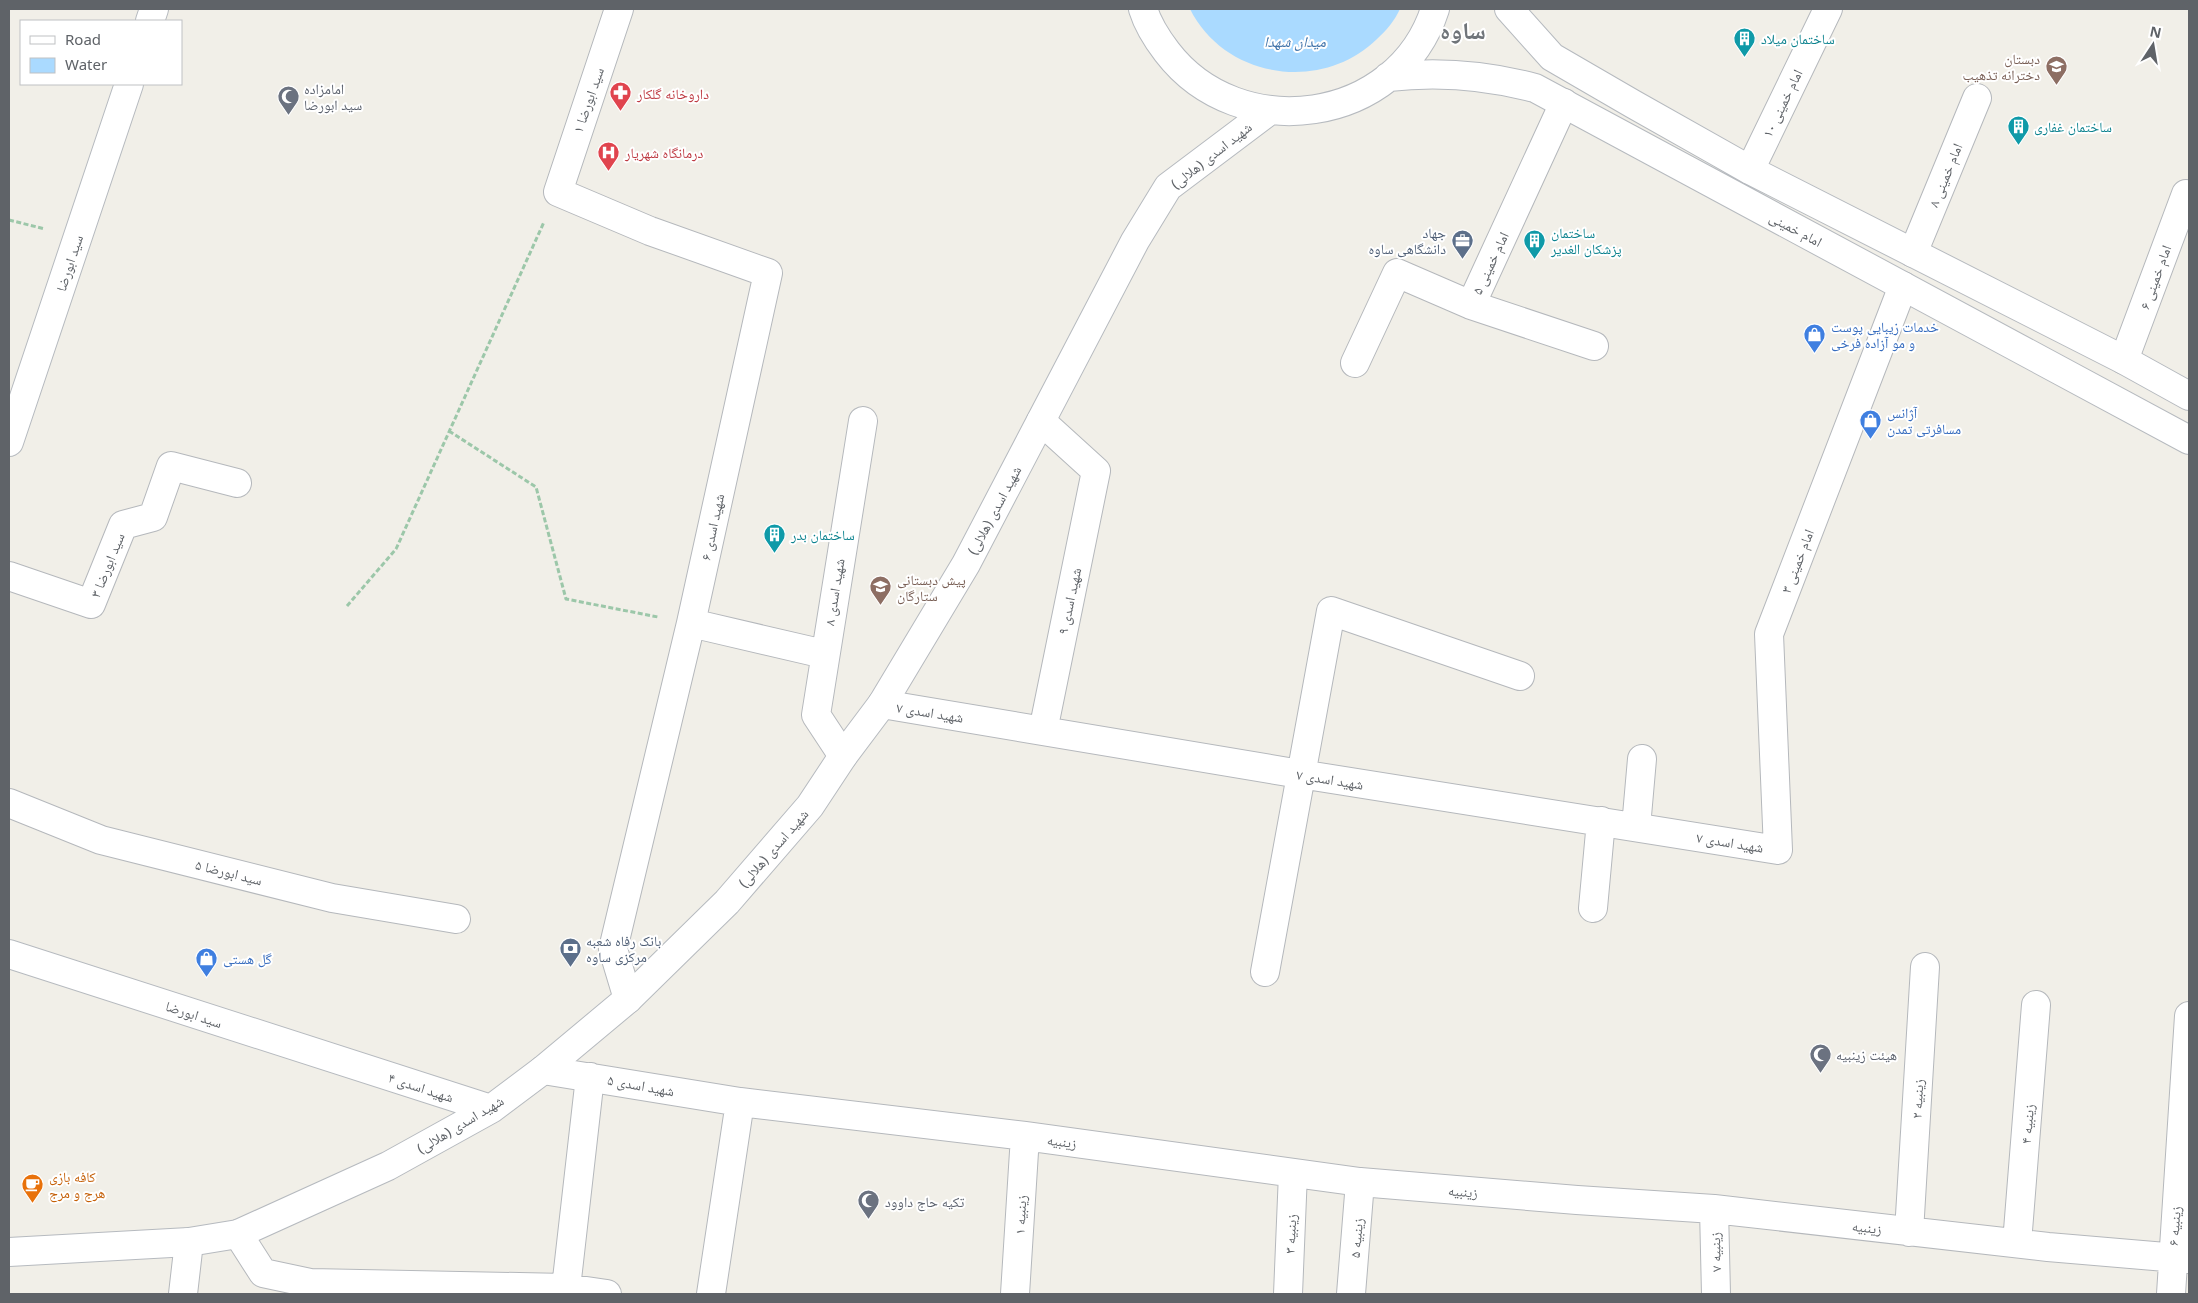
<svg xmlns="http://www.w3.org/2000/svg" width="2198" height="1303" font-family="'Noto Sans','Noto Naskh Arabic',sans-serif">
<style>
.water{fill:#aadaff}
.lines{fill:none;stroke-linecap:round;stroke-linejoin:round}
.street-casing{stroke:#b5b8bc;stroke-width:30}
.secondary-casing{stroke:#b6babf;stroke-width:30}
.path{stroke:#9cc7a9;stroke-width:3;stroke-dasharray:5 2.5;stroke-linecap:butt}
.street{stroke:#fff;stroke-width:28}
.secondary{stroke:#fff;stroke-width:28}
.labels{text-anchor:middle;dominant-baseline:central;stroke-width:4;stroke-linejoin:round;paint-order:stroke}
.culture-label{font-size:14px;fill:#0d838f;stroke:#fff;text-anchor:start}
.education-label{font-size:14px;fill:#785e54;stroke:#fff;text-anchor:end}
.worship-label{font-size:14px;fill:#5b616d;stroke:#fff;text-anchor:start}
.health-label{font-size:14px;fill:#be3a42;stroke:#fff;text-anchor:start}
.street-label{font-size:14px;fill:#5f6368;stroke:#fff}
.service-label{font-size:14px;fill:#4e5e75;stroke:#fff;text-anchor:end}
.shop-label{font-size:14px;fill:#366cbe;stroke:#fff;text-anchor:start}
.food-label{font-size:14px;fill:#c56008;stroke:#fff;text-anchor:start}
.water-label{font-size:15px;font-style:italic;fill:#4174aa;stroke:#fff}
.town-label{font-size:24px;font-weight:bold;fill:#70757a;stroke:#fff}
</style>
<rect width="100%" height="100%" fill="#f1efe8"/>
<path class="water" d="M 1190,9 L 1400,9 C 1395,20 1386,31 1377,39 C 1322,93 1225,79 1190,9 Z"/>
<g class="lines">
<defs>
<path id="street" d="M 619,9 L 558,192 L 650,231 L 768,273 L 691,623 L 613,949 L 628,999
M 1564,103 L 1471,305 L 1594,346
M 1750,170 L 1828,9
M 1913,253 L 1977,98
M 2124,360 L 2186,194
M 1355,363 L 1397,273 L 1471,305
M 1041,421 L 1096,471 L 1043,731
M 9,576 L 91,604 L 123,525 L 153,517 L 171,466 L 237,483
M 691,623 L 824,654
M 882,704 L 1300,774 L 1778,850 L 1769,634 L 1903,286
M 843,756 L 816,715 L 863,421
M 9,803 L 101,840 L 332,898 L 456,919
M 1636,827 L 1642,759
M 1593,908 L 1601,821
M 1265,972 L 1331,611 L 1520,676
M 543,1070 L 740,1102 L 1025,1136 L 1360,1182 L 1577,1200 L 1714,1209 L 2048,1247 L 2189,1259
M 1714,1209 L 1716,1294
M 1909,1232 L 1925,967
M 238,1234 L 263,1273 L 310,1283 L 566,1288 L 607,1294
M 2017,1243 L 2036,1005
M 566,1288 L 590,1077
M 183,1294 L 189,1242
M 711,1294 L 740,1102
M 1015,1294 L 1025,1136
M 1288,1294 L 1293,1173
M 1351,1294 L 1360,1182
M 2171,1294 L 2189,1016"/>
<path id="secondary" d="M 1143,9 C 1148,25 1157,39 1167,52 C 1239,146 1398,125 1435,9
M 1509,9 L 1552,57 L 1633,104 L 1750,170 L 2124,360 L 2189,396
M 150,21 L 154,9
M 1388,77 C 1439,71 1486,75 1535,88 L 2189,440
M 9,442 L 129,84
M 9,954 L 491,1109
M 9,1252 L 189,1242 L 238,1234 L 388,1166 L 491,1109 L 543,1070 L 628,999 L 727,902 L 810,806 L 843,756 L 882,704 L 966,564 L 1135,241 L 1168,187 L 1269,111"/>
</defs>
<use href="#street" class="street-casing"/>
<use href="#secondary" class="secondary-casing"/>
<path class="path" d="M 9,220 L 45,229
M 449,431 L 536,487 L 566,599 L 658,617
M 347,606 L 396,549 L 544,222"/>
<use href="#street" class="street"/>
<use href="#secondary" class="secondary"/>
</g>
<defs>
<symbol id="building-pin" viewBox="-11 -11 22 30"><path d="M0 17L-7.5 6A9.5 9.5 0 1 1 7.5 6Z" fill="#0f9aa8" stroke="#fff"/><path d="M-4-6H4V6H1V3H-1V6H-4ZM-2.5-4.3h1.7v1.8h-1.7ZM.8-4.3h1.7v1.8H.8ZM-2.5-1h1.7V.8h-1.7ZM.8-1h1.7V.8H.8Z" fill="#fff"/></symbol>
<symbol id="school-pin" viewBox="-11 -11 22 30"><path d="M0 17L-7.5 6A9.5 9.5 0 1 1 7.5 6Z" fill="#8d6e63" stroke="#fff"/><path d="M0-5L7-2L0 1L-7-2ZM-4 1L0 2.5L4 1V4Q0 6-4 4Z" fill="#fff"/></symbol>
<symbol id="pharmacy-pin" viewBox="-11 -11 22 30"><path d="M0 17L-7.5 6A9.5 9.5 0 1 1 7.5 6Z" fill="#e0444e" stroke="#fff"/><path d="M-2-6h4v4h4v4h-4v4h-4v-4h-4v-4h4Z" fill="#fff"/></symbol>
<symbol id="mosque-pin" viewBox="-11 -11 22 30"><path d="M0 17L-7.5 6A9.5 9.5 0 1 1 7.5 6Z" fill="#6b7280" stroke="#fff"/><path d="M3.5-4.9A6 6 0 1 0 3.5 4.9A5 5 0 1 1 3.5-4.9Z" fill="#fff"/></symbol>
<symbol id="hospital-pin" viewBox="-11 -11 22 30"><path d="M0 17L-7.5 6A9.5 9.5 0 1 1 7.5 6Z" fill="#e0444e" stroke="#fff"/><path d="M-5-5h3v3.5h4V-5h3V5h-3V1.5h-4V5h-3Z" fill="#fff"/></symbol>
<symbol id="office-pin" viewBox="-11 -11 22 30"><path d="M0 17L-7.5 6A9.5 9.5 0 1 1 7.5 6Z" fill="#5c6f8a" stroke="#fff"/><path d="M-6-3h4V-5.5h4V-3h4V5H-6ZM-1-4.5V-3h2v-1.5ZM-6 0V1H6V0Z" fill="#fff"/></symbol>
<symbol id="shop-pin" viewBox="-11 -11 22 30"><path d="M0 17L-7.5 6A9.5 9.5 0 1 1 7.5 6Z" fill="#3f7fe0" stroke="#fff"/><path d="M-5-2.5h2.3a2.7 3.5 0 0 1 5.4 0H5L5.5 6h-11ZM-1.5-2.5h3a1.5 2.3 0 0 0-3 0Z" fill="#fff"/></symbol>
<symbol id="bank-pin" viewBox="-11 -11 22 30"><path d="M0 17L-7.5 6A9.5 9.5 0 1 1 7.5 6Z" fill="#5c6f8a" stroke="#fff"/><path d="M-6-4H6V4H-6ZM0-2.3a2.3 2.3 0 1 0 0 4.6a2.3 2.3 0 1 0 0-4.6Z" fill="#fff"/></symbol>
<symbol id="cafe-pin" viewBox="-11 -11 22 30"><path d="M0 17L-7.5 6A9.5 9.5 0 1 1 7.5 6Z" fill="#e8710a" stroke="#fff"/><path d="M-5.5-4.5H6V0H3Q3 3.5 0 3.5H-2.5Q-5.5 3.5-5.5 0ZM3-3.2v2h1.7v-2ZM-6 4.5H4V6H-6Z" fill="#fff"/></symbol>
</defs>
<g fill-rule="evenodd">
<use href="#building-pin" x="1732" y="26" width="25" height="34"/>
<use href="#school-pin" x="2044" y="54" width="25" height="34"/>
<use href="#pharmacy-pin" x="608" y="80" width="25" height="34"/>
<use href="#mosque-pin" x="276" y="84" width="25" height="34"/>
<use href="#building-pin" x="2006" y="114" width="25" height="34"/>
<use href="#hospital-pin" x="596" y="140" width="25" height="34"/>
<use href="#office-pin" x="1450" y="228" width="25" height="34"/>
<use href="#building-pin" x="1522" y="228" width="25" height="34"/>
<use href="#shop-pin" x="1802" y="322" width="25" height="34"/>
<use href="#shop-pin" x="1858" y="408" width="25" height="34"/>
<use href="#building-pin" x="762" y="522" width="25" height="34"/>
<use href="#school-pin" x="868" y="574" width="25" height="34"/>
<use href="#bank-pin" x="558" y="936" width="25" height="34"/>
<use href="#shop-pin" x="194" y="946" width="25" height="34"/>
<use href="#mosque-pin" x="1808" y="1042" width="25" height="34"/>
<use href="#cafe-pin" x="20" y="1172" width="25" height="34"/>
<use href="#mosque-pin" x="856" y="1188" width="25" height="34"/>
</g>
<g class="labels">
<g class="culture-label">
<text x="1761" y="38">ساختمان میلاد</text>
<text x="2034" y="126">ساختمان غفاری</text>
<text x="1551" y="232">ساختمان<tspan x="1551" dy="16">پزشکان الغدیر</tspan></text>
<text x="791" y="534">ساختمان بدر</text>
</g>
<g class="education-label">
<text x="2040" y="58">دبستان<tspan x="2040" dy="16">دخترانه تذهیب</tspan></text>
<text x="897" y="579" text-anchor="start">پیش دبستانی<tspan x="897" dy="16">ستارگان</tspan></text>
</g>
<g class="worship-label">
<text x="304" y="88">امامزاده<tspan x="304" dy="16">سید ابورضا</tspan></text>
<text x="1836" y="1054">هیئت زینبیه</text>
<text x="885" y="1201">تکیه حاج داوود</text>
</g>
<g class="health-label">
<text x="637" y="93">داروخانه گلکار</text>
<text x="625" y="152">درمانگاه شهریار</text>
</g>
<g class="street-label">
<text transform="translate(588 100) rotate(-71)">سید ابورضا ۱</text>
<text transform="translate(1782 103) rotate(-64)">امام خمینی ۱۰</text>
<text transform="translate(1211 155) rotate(-38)">شهید اسدی (هلالی)</text>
<text transform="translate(1945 175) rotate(-68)">امام خمینی ۸</text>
<text transform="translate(1796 229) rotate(28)">امام خمینی</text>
<text transform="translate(69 263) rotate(-72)">سید ابورضا</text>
<text transform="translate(1490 263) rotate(-65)">امام خمینی ۵</text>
<text transform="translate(2155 277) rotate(-70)">امام خمینی ۶</text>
<text transform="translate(994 510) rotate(-62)">شهید اسدی (هلالی)</text>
<text transform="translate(712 527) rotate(-78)">شهید اسدی ۶</text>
<text transform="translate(1797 561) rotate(-69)">امام خمینی ۳</text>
<text transform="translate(107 565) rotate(-68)">سید ابورضا ۳</text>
<text transform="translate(834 592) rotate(-81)">شهید اسدی ۸</text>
<text transform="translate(1069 601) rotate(-78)">شهید اسدی ۹</text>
<text transform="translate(930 712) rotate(9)">شهید اسدی ۷</text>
<text transform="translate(1330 779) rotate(9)">شهید اسدی ۷</text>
<text transform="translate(1730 842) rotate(9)">شهید اسدی ۷</text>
<text transform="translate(773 848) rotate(-49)">شهید اسدی (هلالی)</text>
<text transform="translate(229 872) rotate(14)">سید ابورضا ۵</text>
<text transform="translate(194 1014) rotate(18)">سید ابورضا</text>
<text transform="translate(641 1085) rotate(10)">شهید اسدی ۵</text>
<text transform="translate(421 1087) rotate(18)">شهید اسدی ۴</text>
<text transform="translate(1917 1099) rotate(-87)">زینبیه ۲</text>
<text transform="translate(460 1124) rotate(-31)">شهید اسدی (هلالی)</text>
<text transform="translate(2027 1124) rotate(-85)">زینبیه ۴</text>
<text transform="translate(1062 1141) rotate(8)">زینبیه</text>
<text transform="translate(1463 1191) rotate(5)">زینبیه</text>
<text transform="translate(1020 1215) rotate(-87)">زینبیه ۱</text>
<text transform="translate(2174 1226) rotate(-86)">زینبیه ۶</text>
<text transform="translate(1867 1227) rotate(7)">زینبیه</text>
<text transform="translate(1290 1234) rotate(-87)">زینبیه ۳</text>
<text transform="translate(1356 1238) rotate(-85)">زینبیه ۵</text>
<text transform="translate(1715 1252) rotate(-92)">زینبیه ۷</text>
</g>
<g class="service-label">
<text x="1446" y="232">جهاد<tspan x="1446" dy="16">دانشگاهی ساوه</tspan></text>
<text x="586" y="940" text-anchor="start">بانک رفاه شعبه<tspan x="586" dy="16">مرکزی ساوه</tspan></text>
</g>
<g class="shop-label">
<text x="1831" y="326">خدمات زیبایی پوست<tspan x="1831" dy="16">و مو آزاده فرخی</tspan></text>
<text x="1887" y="412">آژانس<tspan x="1887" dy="16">مسافرتی تمدن</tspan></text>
<text x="223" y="958">گل هستی</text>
</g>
<g class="food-label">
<text x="49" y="1176">کافه بازی<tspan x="49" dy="16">هرج و مرج</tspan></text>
</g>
<g class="water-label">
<text x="1295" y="41">میدان شهدا</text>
</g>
<g class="town-label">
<text x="1463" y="29">ساوه</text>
</g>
</g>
<rect width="2198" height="1303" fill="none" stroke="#5f6368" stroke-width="20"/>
<rect x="20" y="20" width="162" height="65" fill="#ffffff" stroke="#bfc1c3"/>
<rect x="30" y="36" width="25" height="8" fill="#ffffff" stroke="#bfc1c3"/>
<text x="65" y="45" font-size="15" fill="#5f6368">Road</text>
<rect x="30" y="58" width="25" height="15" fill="#aadaff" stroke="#bfc1c3"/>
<text x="65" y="70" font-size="15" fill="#5f6368">Water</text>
<g transform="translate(2153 45) rotate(12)" stroke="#ffffff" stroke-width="4" paint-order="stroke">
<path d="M0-4L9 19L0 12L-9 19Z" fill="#5f6368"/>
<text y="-8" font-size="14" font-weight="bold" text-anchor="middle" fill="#5f6368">N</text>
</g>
</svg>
